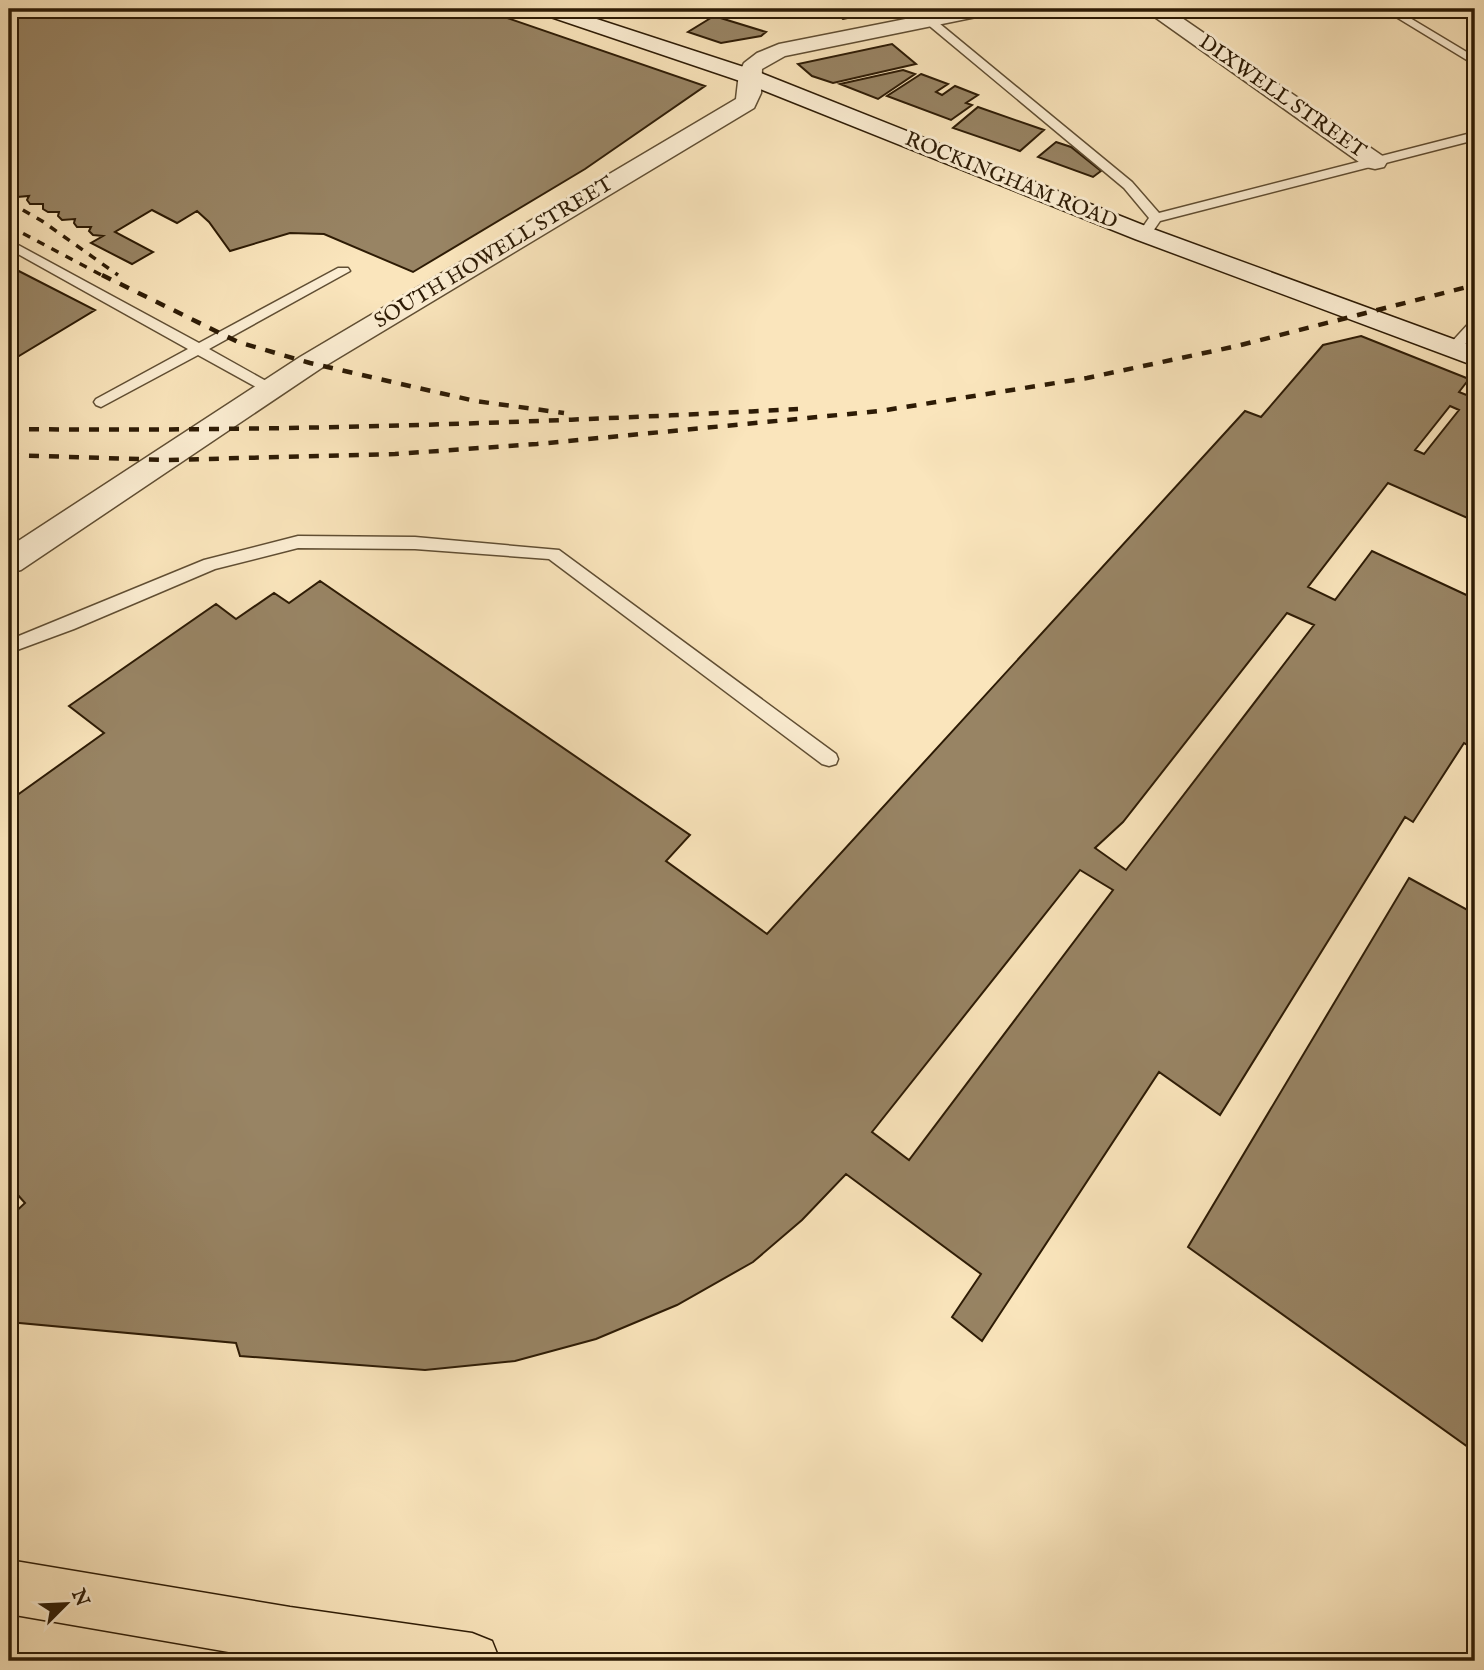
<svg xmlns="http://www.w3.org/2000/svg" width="1484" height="1670" font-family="'IM FELL English',serif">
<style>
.building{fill:#988464;stroke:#2d1b05;stroke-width:2;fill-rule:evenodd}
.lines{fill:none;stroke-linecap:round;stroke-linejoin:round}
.lane-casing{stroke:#604e33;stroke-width:3}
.street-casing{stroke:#604e33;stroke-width:3}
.secondary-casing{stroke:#2d1b05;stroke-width:3}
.primary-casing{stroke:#2d1b05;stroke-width:3}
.lane{fill:#fceed3;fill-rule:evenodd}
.street{fill:#fceed3;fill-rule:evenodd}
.secondary{fill:#fceed3;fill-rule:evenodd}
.primary{fill:#fae5bc;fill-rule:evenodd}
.rail-far1{stroke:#2d1b05;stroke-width:3.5;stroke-dasharray:8 8;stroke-linecap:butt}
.rail{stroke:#2d1b05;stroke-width:4.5;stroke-dasharray:10 10;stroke-linecap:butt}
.labels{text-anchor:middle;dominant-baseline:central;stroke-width:6;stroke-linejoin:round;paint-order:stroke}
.far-street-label{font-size:21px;fill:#2d1b05;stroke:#fceed3}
</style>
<rect width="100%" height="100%" fill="#fae5bc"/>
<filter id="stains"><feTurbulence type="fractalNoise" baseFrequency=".00286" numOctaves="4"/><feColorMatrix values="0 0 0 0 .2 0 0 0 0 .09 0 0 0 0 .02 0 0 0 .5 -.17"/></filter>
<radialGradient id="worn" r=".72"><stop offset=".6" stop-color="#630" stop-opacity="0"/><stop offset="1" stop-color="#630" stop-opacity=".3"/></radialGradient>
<path class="building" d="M 9,9 L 481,9 L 705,86 L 585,169 L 413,272 L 324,234 L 290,233 L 230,251 L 209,222 L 197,211 L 177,223 L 152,210 L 115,232 L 153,252 L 132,264 L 91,243 L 103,236 L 93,235 L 89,231 L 91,227 L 77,227 L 74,223 L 75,219 L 62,220 L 58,216 L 59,212 L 48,212 L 43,209 L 43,204 L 30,204 L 27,200 L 29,196 L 17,197 L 9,202 Z
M 831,9 L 892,9 L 843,19 Z
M 714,16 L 766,32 L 761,36 L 721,43 L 688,32 Z
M 892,44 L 916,64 L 833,83 L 812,76 L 798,64 Z
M 903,70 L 915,74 L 878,99 L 840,84 Z
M 921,74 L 948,84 L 936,92 L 942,95 L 955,86 L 978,95 L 966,103 L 972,105 L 951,120 L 887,96 Z
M 978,107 L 1044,130 L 1020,151 L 953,128 Z
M 1056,142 L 1071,147 L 1101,171 L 1093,177 L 1038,157 Z
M 9,266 L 95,310 L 9,362 Z
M 1361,336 L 1469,379 L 1459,392 L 1469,396 L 1475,387 L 1475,515 L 1472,520 L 1388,483 L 1308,587 L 1335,600 L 1372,551 L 1475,599 L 1475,749 L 1464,743 L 1413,822 L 1405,817 L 1220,1115 L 1159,1072 L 982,1341 L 952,1317 L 981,1274 L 846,1174 L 802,1220 L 753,1262 L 677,1305 L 596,1339 L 515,1361 L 425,1370 L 240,1356 L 236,1343 L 9,1322 L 9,1218 L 25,1203 L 9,1185 L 9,823 L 14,820 L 9,815 L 9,801 L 104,733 L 69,706 L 216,604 L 236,619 L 274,593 L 289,603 L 320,581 L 690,835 L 666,861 L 767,934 L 1245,411 L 1261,417 L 1323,345 ZM 1450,406 L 1459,410 L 1424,454 L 1415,450 ZM 1287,613 L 1314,625 L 1126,870 L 1095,848 L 1123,822 ZM 1080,870 L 1113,890 L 909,1160 L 872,1132 Z
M 1409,878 L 1475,914 L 1475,1452 L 1188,1247 Z"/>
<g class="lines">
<defs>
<path id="lane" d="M 1383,9 L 1395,9 L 1475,57 L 1475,65 Z
M 926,19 L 934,19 L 1132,182 L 1159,213 L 1475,132 L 1475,140 L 1160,221 L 1149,237 L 1144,238 L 1138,234 L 1149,218 L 1124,188 L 926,23 Z
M 9,240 L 199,343 L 338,268 L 348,268 L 350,271 L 209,349 L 275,386 L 277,389 L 275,392 L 265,392 L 198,355 L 101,407 L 96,405 L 94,402 L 96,399 L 188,349 L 9,249 Z
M 1475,321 L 1475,333 L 1458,352 L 1448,352 L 1448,346 L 1470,322 Z
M 298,536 L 415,537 L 559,550 L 836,754 L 838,759 L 836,764 L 829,766 L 822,764 L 549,559 L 415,549 L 298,548 L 215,569 L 74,629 L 9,653 L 9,640 L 204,560 Z"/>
<path id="street" d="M 956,9 L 996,9 L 993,13 L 986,15 L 785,56 L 762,69 L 761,93 L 754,108 L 320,369 L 21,570 L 9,573 L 9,547 L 300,357 L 736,99 L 739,73 L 744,63 L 757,53 L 779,44 Z
M 1146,9 L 1169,9 L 1384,157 L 1387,162 L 1384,167 L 1375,169 L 1366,167 L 1149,13 Z"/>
<path id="secondary" d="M 536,9 L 566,9 L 756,71 L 1153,229 L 1475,347 L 1475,366 L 1135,239 L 740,81 L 539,13 Z"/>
<path id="primary" d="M 9,1560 L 290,1607 L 472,1633 L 492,1641 L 500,1661 L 281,1661 L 9,1614 Z"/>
</defs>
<use href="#lane" class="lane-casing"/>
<use href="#street" class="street-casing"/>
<use href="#secondary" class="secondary-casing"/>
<use href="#primary" class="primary-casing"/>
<use href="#lane" class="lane"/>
<use href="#street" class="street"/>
<use href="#secondary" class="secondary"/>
<use href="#primary" class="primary"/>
<path class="rail-far1" d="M 9,202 L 42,221 L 118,275
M 9,226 L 105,277"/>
<path class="rail" d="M 102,275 L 238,342 L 310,363 L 475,401 L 564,413
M 9,429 C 272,432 535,423 798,409
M 9,455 L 167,460 L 395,454 L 537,444 L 880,411 L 1087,378 L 1237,346 L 1475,285"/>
</g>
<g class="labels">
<g class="far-street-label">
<text transform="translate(1282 97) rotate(35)">DIXWELL STREET</text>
<text transform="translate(1011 181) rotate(22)">ROCKINGHAM ROAD</text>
<text transform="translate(494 253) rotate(-31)">SOUTH HOWELL STREET</text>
</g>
</g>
<rect width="1484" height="1670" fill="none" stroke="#fae5bc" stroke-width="35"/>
<rect x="10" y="10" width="1463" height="1649" fill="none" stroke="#2d1b05" stroke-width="3.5"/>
<rect x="18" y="18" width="1449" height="1635" fill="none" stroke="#2d1b05" stroke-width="2"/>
<g transform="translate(66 1604) rotate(66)" stroke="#fceed3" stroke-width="5" paint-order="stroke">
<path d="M0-5L12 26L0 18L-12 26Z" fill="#2d1b05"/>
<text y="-10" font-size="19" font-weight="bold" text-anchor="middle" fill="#2d1b05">N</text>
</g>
<rect width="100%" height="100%" filter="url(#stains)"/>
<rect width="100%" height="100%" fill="url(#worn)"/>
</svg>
